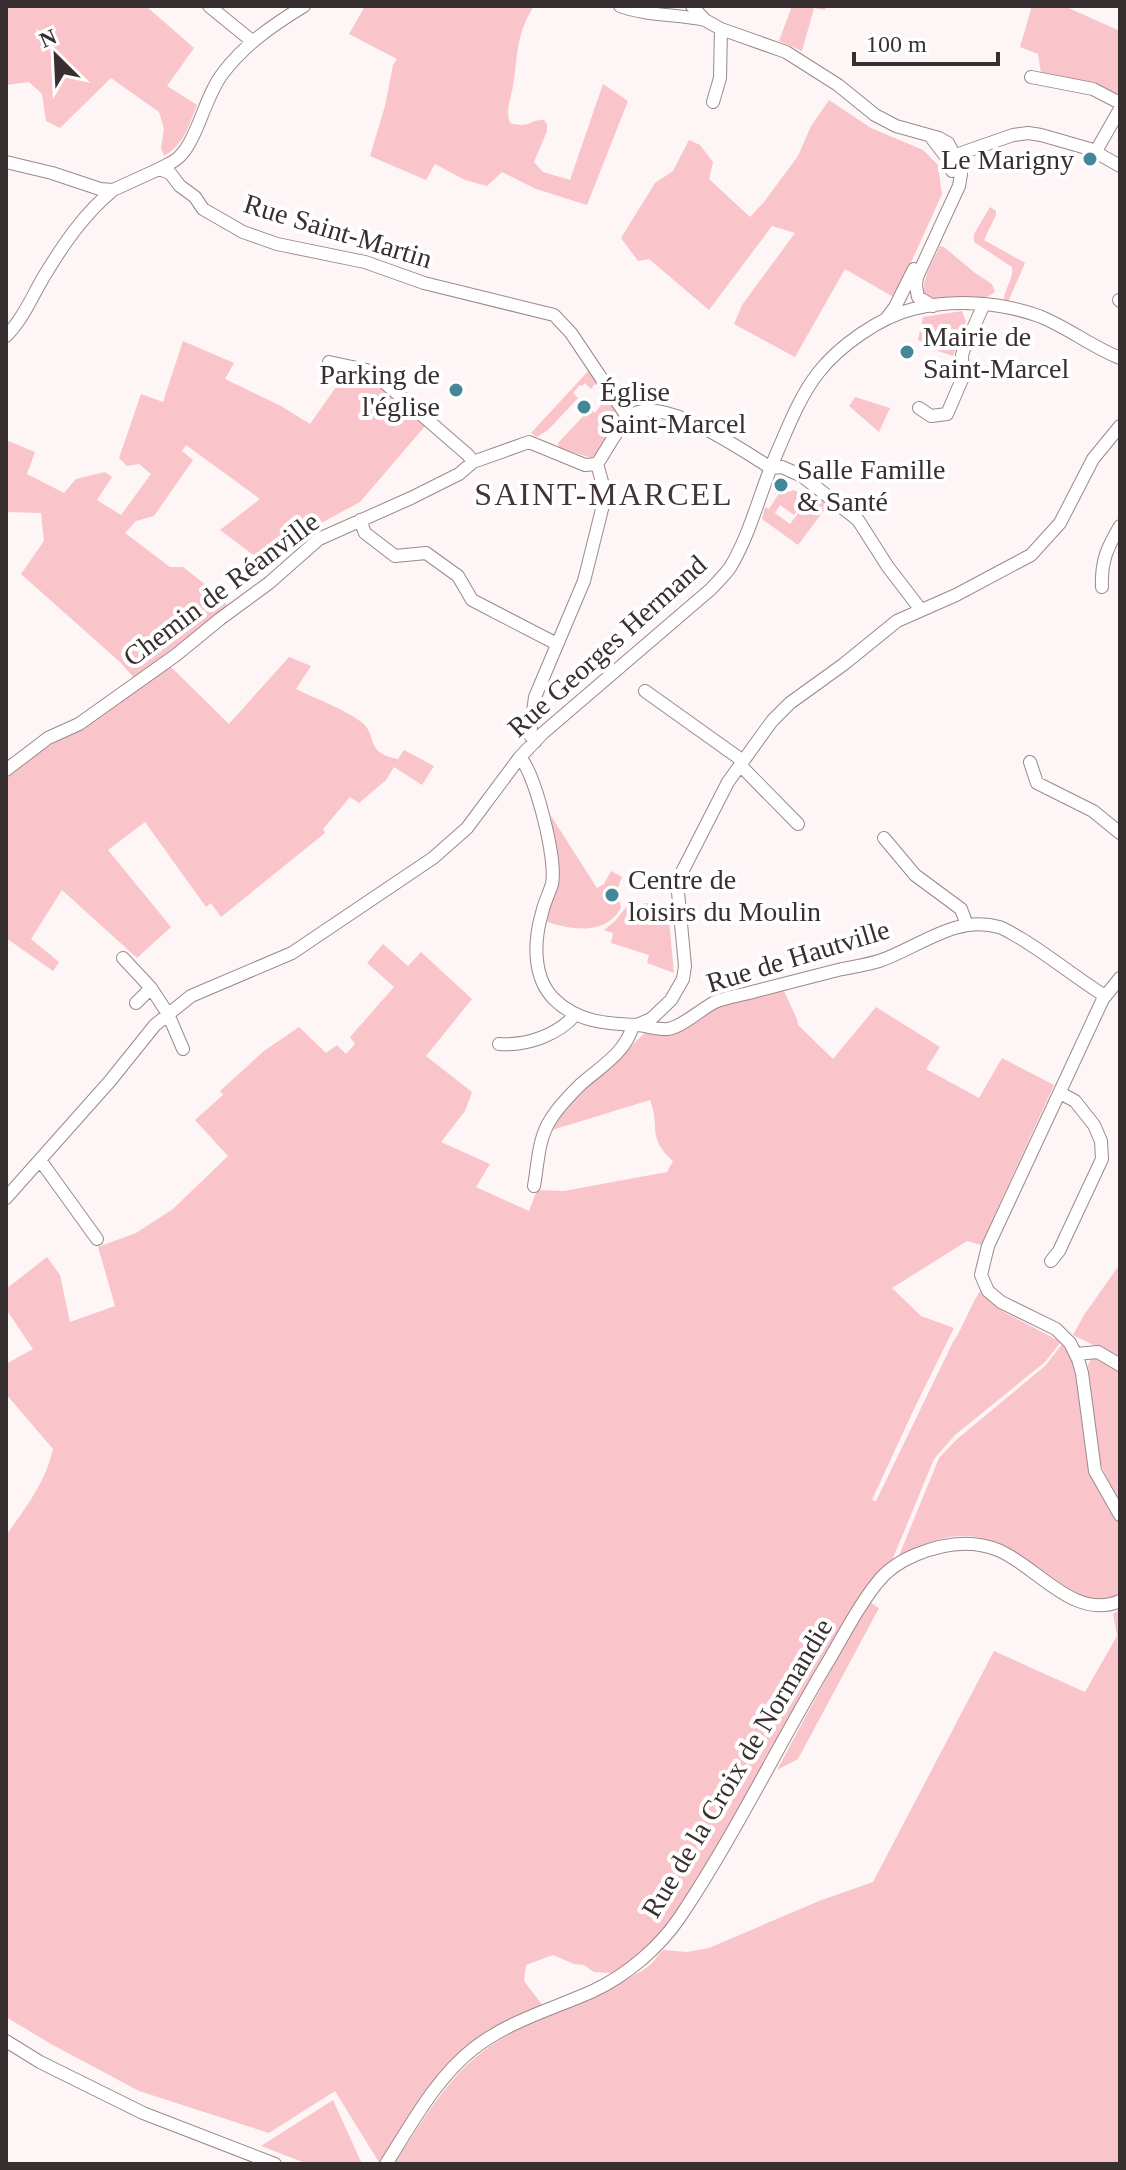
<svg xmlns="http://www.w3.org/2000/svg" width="1126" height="2170" font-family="Georgia,serif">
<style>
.green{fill:#fac4cb}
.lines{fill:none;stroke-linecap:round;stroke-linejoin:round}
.minor-casing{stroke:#9b898b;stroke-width:14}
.minor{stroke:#fff;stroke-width:12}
.poi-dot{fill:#458699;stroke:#fff;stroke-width:3}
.labels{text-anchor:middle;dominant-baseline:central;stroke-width:8;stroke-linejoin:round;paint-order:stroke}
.poi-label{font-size:28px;fill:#372f30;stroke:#fff;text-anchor:start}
.street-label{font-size:28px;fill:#372f30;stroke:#fff}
.quarter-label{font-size:32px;letter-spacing:2px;fill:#433436;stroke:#fff}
</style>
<rect width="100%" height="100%" fill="#fdf5f6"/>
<path class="green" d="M 6,6 L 146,6 L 194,48 L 167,86 L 197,105 C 189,125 184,145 164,156 L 161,148 L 164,129 L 159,112 L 111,78 L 60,128 L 46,121 L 42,94 L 29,82 L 6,85 Z
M 365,6 L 534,6 C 516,33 518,55 513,86 C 511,99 505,110 510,123 C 531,129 529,119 544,120 L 547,124 L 547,131 L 534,162 L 543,172 L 570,180 L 603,84 L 628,101 L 587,205 L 536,189 L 502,172 L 487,186 L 465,180 L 435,164 L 426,180 L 370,156 L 385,106 L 393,65 L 397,59 L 349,34 Z
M 792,6 L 826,6 L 825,10 L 814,8 L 802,51 L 779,41 Z
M 1032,6 L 1064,6 L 1120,31 L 1120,91 L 1118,94 L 1041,73 L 1038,54 L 1020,47 Z
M 829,100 L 871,128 L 923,150 L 938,165 L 942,194 L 895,298 L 845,269 L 795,357 L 734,324 L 742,305 L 795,233 L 772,226 L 709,310 L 649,259 L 638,261 L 621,238 L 655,183 L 673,171 L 689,140 L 700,145 L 713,162 L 709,179 L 750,217 L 764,202 L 798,156 L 811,126 Z
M 990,207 L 996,211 L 996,215 L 984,240 L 1025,263 L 1008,302 L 1004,299 C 1005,287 1014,279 1012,267 L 974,242 L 974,234 Z
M 940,246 L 944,247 L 975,273 L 992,284 L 995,292 L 987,297 L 930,298 L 924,294 C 922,278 933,261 940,246 Z
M 962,311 L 966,322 L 953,356 L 938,351 L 918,340 L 923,317 Z
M 183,341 L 234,363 L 225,379 L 281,406 L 310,424 L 348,370 L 369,378 L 426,425 L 360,502 L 312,528 L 275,561 L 269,557 L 264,563 L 220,530 L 260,499 L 186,445 L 182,451 L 193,460 L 154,516 L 136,521 L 125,533 L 170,567 L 183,567 L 225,600 L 227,607 L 134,678 L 121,663 L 21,574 L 44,541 L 41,513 L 6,512 L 6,440 L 35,452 L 27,474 L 64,493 L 76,479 L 105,472 L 112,477 L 97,500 L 121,515 L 151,474 L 139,464 L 127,466 L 119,458 L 141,394 L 163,402 Z
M 590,369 L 619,415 C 619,429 604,450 592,458 L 559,448 L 558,443 L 590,409 L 595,413 L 604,401 L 599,396 L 603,391 L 595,384 L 591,389 L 585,383 L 582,386 L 580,385 L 573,393 L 578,398 L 548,430 L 537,437 L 531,433 Z
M 855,397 L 890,408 L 879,432 L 849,406 Z
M 783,487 L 790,492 L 793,490 L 805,495 L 804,502 L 794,515 L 780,505 L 775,513 L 790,524 L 808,500 L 812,500 L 816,495 L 829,504 L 798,545 L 762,519 L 765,507 L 769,509 Z
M 289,657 L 311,666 L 296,689 C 316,699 342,708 360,721 C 379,734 363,753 398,759 L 404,750 L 434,766 L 422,785 L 394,767 L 386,780 L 359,803 L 350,797 L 323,829 L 325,833 L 221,917 L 211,903 L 206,907 L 145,822 L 108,850 L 171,927 L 137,958 L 62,890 L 31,939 L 59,962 L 53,971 L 6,938 L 6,775 L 22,762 L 108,711 L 170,666 L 229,724 Z
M 551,816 L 597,888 L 604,884 L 611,871 L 622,877 L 617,890 L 621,908 C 605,936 571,930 545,921 L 558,873 L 558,860 Z
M 647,903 L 659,911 L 668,909 L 674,973 L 647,963 L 649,955 L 611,943 L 613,933 L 604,930 L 616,920 L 626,907 Z
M 383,944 L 408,966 L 421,952 L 472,999 L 426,1056 L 472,1092 L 465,1111 L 441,1142 L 490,1164 L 476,1187 L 529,1211 L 537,1190 L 564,1191 L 667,1172 L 673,1161 C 646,1137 661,1128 650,1100 L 552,1130 L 562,1111 L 580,1089 L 605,1070 L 648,1030 L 782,987 L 797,1019 L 798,1025 L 833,1059 L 876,1007 L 940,1047 L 926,1069 L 979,1098 L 1002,1058 L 1054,1085 L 981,1245 L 967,1241 L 892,1288 L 921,1316 L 954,1328 L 914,1409 L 872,1500 L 876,1501 L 953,1342 C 964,1326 969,1308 980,1291 L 1004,1312 L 1061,1342 L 1045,1362 L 955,1435 L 934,1459 L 891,1563 L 810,1685 L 695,1883 L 665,1929 L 639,1955 L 611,1973 L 594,1972 L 584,1965 L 574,1964 L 553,1955 L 526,1965 L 524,1981 L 543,2006 L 489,2029 L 447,2069 L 414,2109 L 380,2164 L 335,2091 L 269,2133 L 139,2091 L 51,2044 L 6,2017 L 6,1535 C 26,1508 46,1481 53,1449 L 6,1394 L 6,1364 L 33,1349 L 6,1309 L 6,1289 L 47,1257 L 60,1275 L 70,1322 L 115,1306 L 98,1247 L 136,1233 L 173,1209 L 228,1156 L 195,1120 L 223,1095 L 220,1091 L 264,1051 L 299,1027 L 326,1053 L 337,1045 L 346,1054 L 355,1044 L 350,1037 L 394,987 L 367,963 Z
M 1120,1264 L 1120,1358 L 1073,1335 L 1084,1315 Z
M 1063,1343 L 1075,1362 L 1090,1471 L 1120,1524 L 1120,1596 C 1115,1598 1108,1602 1102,1602 C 1095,1602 1085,1597 1079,1594 C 1038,1572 1001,1529 950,1537 C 931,1540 914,1549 898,1558 L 939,1458 L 956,1440 L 1045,1366 Z
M 1098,1358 L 1120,1370 L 1120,1506 L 1099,1461 L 1088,1365 L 1091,1359 Z
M 868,1601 L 879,1608 L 798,1759 L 777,1770 Z
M 1120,1609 L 1120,2164 L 394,2164 C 421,2124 446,2078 486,2049 C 524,2021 572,2007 613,1986 C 626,1979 641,1973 651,1964 C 655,1960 659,1954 663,1950 L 687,1952 L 709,1948 L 819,1901 L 873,1882 L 994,1651 L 1085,1692 L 1117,1636 L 1113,1614 Z
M 333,2100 L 362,2164 L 308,2164 L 261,2146 Z"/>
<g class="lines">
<defs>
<path id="minor" d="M 209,6 L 252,41
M 620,6 C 648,16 676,14 705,20
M 692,6 L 705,20 L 721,29 L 786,52 L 838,85 L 875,115 L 896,126 L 939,138 L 948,143 L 959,164 L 961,174 L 959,186 L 917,277 L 916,286 L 918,297 L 933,306
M 1031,77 L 1093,89 L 1120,103
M 713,102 L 720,78 L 721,29
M 931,137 L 950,162 L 952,171
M 1096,151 L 1120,109
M 950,157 L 1013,135 L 1028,133 L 1041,135 L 1090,149 L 1120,166
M 6,162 L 52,173 L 100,189 L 113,190 L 159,169 L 170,173 L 180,186 L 195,197 L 203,209 L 243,232 L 277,244 L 365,262 L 424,283 L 554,315 L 571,333 L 628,418
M 159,169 C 166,165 175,162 180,156 C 198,138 205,96 223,73 C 245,44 273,25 304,6
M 1119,300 L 1120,301
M 886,319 L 895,307 L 914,269
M 6,336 C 24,318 33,294 46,273 C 65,242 85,213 113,190
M 329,362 L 371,371 L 468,455 L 473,462
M 919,408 L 931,416 L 947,414 L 963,377 L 962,355 L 964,349 L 984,304
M 771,468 L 782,467 L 802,476 L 858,520 L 888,567 L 921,610
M 360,520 L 365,533 L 395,556 L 426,553 L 458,576 L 472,600 L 557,644
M 1102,587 C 1101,561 1107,548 1120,526
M 645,691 L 743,761
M 535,742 L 530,735 L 535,697 L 584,581 L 604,501 L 603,485 L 597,464
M 520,757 C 536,776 557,860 552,884 C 549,894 544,903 542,913 C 534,940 532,977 554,999 C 577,1022 607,1024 638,1025 C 647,1026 659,1030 668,1029 C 682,1027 701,1009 715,1002 C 727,997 743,995 756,991 C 783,984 811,977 838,970 C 852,967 866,965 879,961 C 918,948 956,914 999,927 C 1006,929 1014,935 1020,938 C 1050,956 1076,978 1105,996
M 1030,762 L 1037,783 L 1093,811 L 1120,833
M 740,765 L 798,824
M 6,770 L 48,738 L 79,724 L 176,655 L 220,619 L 269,583 L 319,539 L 411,498 L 459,474 L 473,462 L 529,442 L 585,465 L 597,464 C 606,451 618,427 629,417 C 659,391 743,451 771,468
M 884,838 L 915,875 L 961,909 L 967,925
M 123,958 L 151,988 L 168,1014 L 183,1049
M 1120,978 L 1103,999 L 988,1246 L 981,1275 L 988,1291 L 1001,1302 L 1056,1329 L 1070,1343 L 1078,1359 L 1082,1373 L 1095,1471 L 1120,1515
M 136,1003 L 151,988
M 637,1025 L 651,1019 L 671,1000 L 683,979 L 685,966 L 678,892 L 681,874 L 728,782 L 772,721 L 790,703 L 844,664 L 897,621 L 956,595 L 1031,555 L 1060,523 L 1093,459 L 1120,426
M 499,1044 C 527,1046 558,1035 576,1014
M 40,1160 L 97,1239
M 534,1186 C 538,1164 538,1138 551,1119 C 558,1107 570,1095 580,1085 C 600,1067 626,1053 633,1025
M 6,1198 L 110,1081 L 155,1025 L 191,996 L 292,953 L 433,858 L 467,828 L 520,757 L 543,733 L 711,589 C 718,581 726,574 731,566 C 753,528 761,487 779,448 C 790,422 801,395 818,373 C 839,346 880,317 913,309 C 953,299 1000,302 1039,316 C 1067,327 1092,347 1120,358
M 1051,1261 L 1059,1251 L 1102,1159 L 1101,1141 L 1094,1125 L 1075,1101 L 1060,1093
M 1076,1354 L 1098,1352 L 1120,1365
M 6,2041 L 40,2062 L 143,2113 L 275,2164
M 386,2164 C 411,2125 436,2078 473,2049 C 508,2021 553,2009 593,1991 C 627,1975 659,1948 680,1917 C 735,1835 778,1745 829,1660 C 844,1635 858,1606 877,1583 C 886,1571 901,1561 915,1555 C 941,1544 971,1539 998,1550 C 1037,1566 1074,1621 1120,1601"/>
</defs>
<use href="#minor" class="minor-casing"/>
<use href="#minor" class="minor"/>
</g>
<g class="poi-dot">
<circle cx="1090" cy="159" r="8"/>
<circle cx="907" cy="352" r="8"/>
<circle cx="456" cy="390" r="8"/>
<circle cx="584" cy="407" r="8"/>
<circle cx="781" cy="485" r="8"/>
<circle cx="612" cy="895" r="8"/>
</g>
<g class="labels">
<g class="poi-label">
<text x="1074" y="159" text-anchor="end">Le Marigny</text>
<text x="923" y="336">Mairie de<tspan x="923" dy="32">Saint-Marcel</tspan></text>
<text x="440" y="374" text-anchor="end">Parking de<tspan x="440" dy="32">l'église</tspan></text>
<text x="600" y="391">Église<tspan x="600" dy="32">Saint-Marcel</tspan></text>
<text x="797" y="469">Salle Famille<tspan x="797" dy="32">&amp; Santé</tspan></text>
<text x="628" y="879">Centre de<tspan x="628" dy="32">loisirs du Moulin</tspan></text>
</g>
<g class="street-label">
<text transform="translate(338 231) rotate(17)">Rue Saint-Martin</text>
<text transform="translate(221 589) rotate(-37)">Chemin de Réanville</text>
<text transform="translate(607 646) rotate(-42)">Rue Georges Hermand</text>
<text transform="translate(798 956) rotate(-17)">Rue de Hautville</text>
<text transform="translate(737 1768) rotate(-59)">Rue de la Croix de Normandie</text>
</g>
<g class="quarter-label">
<text x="604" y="494">SAINT-MARCEL</text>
</g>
</g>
<rect width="1126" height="2170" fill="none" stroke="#372f30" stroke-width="16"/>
<g transform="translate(56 56) rotate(336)" stroke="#ffffff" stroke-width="6" paint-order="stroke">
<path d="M0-6L14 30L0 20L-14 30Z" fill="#372f30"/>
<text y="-12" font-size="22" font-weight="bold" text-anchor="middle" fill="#372f30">N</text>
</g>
<path d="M854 52v12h144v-12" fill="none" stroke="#372f30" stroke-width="4"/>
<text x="866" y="52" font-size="24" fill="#372f30" stroke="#ffffff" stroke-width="6" paint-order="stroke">100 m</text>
</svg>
